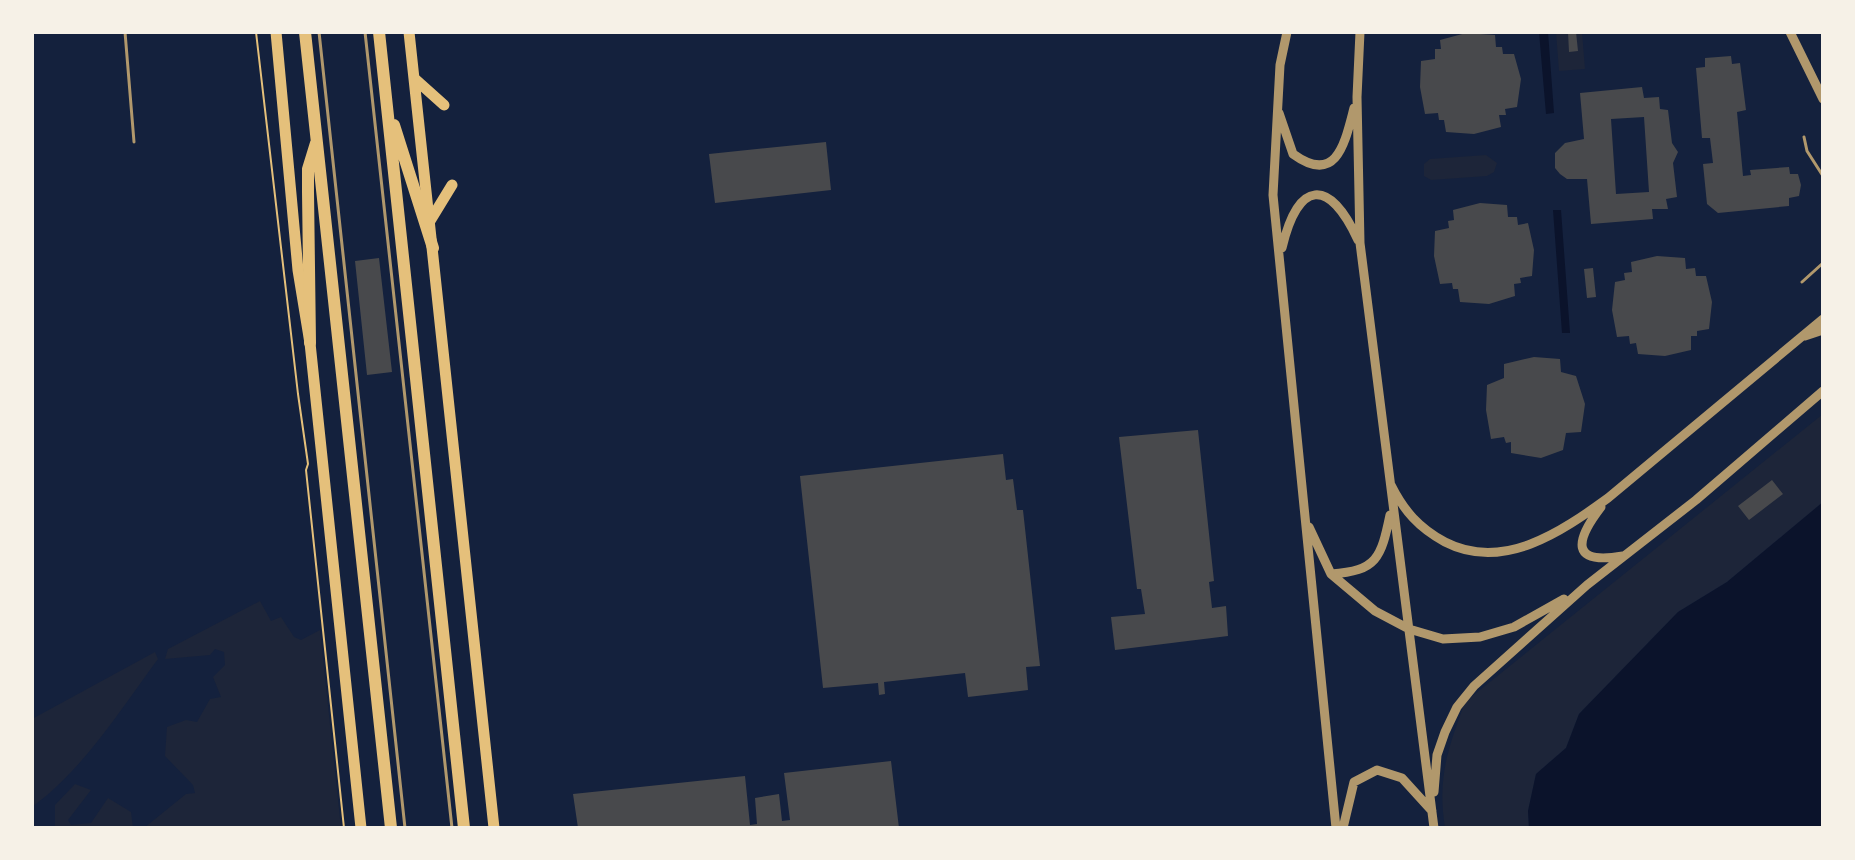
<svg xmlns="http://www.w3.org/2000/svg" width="1855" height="860" font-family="'Zilla Slab',serif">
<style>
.green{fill:#1d2539}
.water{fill:#0b132b}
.building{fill:#48494c;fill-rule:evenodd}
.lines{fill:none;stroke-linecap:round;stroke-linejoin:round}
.path{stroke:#e5c07b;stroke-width:2}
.service{stroke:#b1986c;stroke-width:3}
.tertiary{stroke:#b1986c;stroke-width:9}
.trunk{stroke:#e5c07b;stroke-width:11}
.motorway{stroke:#e5c07b;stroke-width:12}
</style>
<rect width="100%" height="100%" fill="#14213d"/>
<path class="green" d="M 1556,32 L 1582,32 L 1585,69 L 1559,71 Z
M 1486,155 L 1497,163 L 1494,172 L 1487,176 L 1431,180 L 1424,176 L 1424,164 L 1430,159 Z
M 1823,414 L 1823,502 L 1727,582 L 1678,612 L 1579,714 L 1566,748 L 1536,774 L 1528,811 L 1529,828 L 1445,828 C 1437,777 1448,749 1465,702 Z
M 260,601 L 271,621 L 281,617 L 294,637 L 301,640 L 320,630 L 341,828 L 144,828 L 186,794 L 195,793 L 193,785 L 165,756 L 167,727 L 186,720 L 197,722 L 210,699 L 221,697 L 213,677 L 225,665 L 224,652 L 215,649 L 210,655 L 165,659 L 168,649 Z
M 155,652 L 158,659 C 121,709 83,770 32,807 L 32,719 Z
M 75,784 L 91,790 L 68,820 L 71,825 L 91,823 L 108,798 L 131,812 L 133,828 L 55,828 L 55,805 Z"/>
<path class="water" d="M 1539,32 L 1548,32 L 1554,113 L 1546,114 Z
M 1553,210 L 1561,210 L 1570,333 L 1562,333 Z
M 1823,502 L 1823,828 L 1529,828 L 1528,811 L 1536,774 L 1566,748 L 1579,714 L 1678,612 L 1727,582 Z"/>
<path class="building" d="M 1568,32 L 1576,32 L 1578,51 L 1569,52 Z
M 1466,33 L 1495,35 L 1496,47 L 1502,47 L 1503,54 L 1514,54 L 1521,79 L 1517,107 L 1505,109 L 1506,115 L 1499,115 L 1501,127 L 1474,134 L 1446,132 L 1444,120 L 1439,120 L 1438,113 L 1425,114 L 1420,87 L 1421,61 L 1435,59 L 1435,49 L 1441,49 L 1440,40 Z
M 1731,56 L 1732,64 L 1740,63 L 1746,110 L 1737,112 L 1743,176 L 1751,175 L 1750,170 L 1789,167 L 1790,174 L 1798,174 L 1801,185 L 1799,196 L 1789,198 L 1789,206 L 1718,213 L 1707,204 L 1703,164 L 1713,163 L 1710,138 L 1702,138 L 1696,68 L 1705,67 L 1705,58 Z
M 1642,87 L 1644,98 L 1659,97 L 1660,109 L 1668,110 L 1672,143 L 1678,152 L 1673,163 L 1677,197 L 1666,199 L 1668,209 L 1652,209 L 1653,219 L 1591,224 L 1587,179 L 1567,179 L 1560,174 L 1555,168 L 1555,153 L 1565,143 L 1584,139 L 1580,93 ZM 1644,117 L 1649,192 L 1616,194 L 1611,119 Z
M 826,142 L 831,190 L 715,203 L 709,154 Z
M 1480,203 L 1507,205 L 1508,217 L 1517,217 L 1518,225 L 1528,223 L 1534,250 L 1532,276 L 1520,278 L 1521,283 L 1514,284 L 1515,296 L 1489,304 L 1460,302 L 1458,289 L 1453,289 L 1452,283 L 1440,284 L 1434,256 L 1435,231 L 1449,228 L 1448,221 L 1454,220 L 1453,210 Z
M 1657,256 L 1685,258 L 1686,269 L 1695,268 L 1696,276 L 1706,276 L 1712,302 L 1709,329 L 1697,331 L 1697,336 L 1691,336 L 1691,350 L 1665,356 L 1638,354 L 1636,343 L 1630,344 L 1629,336 L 1617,337 L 1612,310 L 1615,282 L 1625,280 L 1624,273 L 1632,272 L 1631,262 Z
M 379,258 L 392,372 L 367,375 L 355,261 Z
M 1593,268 L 1596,297 L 1587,298 L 1584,269 Z
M 1534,357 L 1560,359 L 1561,372 L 1576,376 L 1585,404 L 1581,432 L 1566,433 L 1563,450 L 1541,458 L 1511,453 L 1511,442 L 1506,443 L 1504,437 L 1491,439 L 1486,410 L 1487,385 L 1504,378 L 1504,364 Z
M 1198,430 L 1214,581 L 1209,582 L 1212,608 L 1226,606 L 1228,636 L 1115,650 L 1111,617 L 1145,614 L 1141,589 L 1137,589 L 1119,437 Z
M 1003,454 L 1006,480 L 1013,479 L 1017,510 L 1023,510 L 1040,666 L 1026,667 L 1028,690 L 968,697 L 965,673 L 884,682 L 885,694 L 879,695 L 878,683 L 823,688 L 800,476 Z
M 1772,480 L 1783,494 L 1749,520 L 1738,506 Z
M 891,761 L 899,828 L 578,828 L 573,794 L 745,776 L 750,825 L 757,824 L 755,798 L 779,794 L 782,821 L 790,820 L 784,773 Z"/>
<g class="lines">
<path class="path" d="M 256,32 L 298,394 L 308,464 L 306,470 L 344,828"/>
<path class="service" d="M 125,32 L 134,142
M 319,32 L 405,828
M 365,32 L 452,828
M 1804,137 L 1807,151 L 1823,176
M 1802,282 L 1823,263"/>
<path class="tertiary" d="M 1287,32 L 1280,65 L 1273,195 L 1336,828
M 1360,32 L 1357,97 L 1360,243 L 1434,828
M 1790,32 L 1823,99
M 1279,113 L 1293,154 C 1337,186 1345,142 1354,108
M 1282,248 C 1298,180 1329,177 1358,240
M 1805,336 L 1823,330
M 1391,485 C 1404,511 1419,528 1445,542 C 1503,572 1561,532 1608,498 L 1823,319
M 1601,507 C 1575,541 1570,565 1623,556
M 1309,527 L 1331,574 L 1375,611 L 1409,629 L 1443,639 L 1480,637 L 1514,627 L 1564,599
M 1331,574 C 1377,571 1381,558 1390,515
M 1434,792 L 1437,755 L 1445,732 L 1457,707 L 1474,686 L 1587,585 L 1696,500 L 1823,391
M 1343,828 L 1354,782 L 1377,770 L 1402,778 L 1432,811"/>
<path class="trunk" d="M 276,32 L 298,270 L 310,343 L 361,828
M 409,32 L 494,828
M 415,79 L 444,105
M 430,221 L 452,185"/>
<path class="motorway" d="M 305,32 L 391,828
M 379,32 L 464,828
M 394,125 L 433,248
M 310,343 L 308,192 L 308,169 L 316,143"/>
</g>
<rect width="1855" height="860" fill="none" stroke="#f6f1e7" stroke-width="68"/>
</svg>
